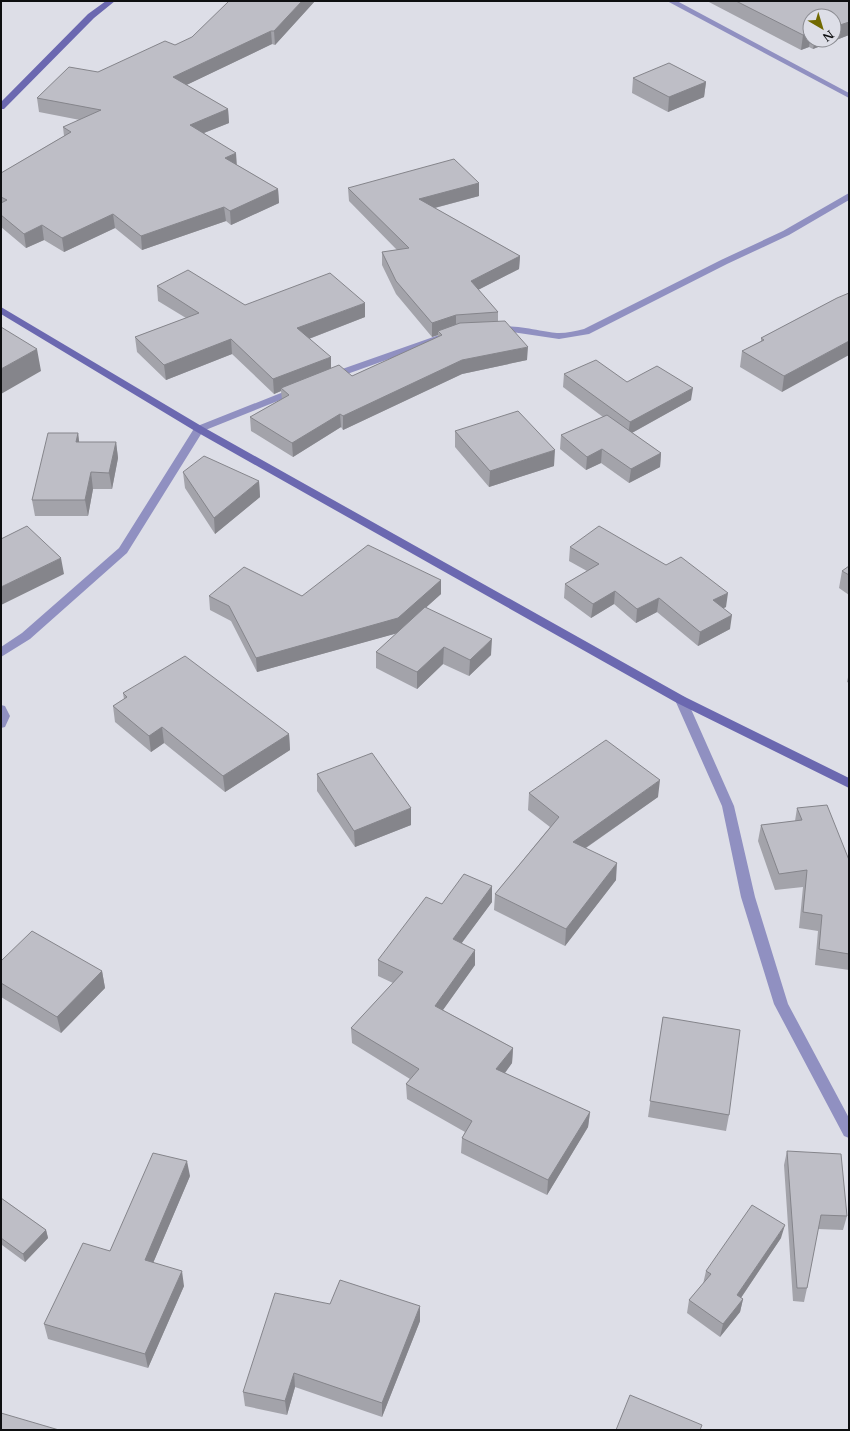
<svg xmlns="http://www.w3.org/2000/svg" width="850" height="1431" font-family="'Libre Baskerville',serif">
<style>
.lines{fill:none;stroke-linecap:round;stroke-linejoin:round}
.street{fill:#9090c1;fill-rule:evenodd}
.secondary{fill:#6b68b0;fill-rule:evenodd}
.wall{fill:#a3a3aa;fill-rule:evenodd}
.shaded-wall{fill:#85858b}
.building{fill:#bebec6;stroke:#85858b}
</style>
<rect width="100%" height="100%" fill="#dddee7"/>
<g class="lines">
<path class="street" d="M 667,1 L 677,1 L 849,93 L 849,98 Z
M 849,193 L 849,200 L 789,235 L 727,264 L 589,334 L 559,339 L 512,332 L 496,333 L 491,330 C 501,320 545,333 559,333 C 567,333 576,331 584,329 L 721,260 L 783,231 Z
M 439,335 L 442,336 L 444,338 L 442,340 L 336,378 L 328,378 L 327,376 L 328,374 Z
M 296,387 L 300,388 L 301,390 L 300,392 L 203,431 L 127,553 L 30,639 L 1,657 L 1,647 L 22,633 L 119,548 L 195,427 Z
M 681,696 L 685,697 L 687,700 L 734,806 L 755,897 L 788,1004 L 849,1118 L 849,1138 L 844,1136 L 774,1004 L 741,897 L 722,806 L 675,700 L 677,697 Z
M 1,705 L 5,706 L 10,716 L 5,727 L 1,728 Z"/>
<path class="secondary" d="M 106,1 L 115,1 L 94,18 L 4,109 L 1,109 L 1,102 L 88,14 Z
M 1,307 L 203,427 L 685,697 L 849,778 L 849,788 L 677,703 L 195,431 L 1,314 Z"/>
</g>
<path class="wall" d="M 315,1 L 275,45 L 272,44 L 186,85 L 228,109 L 229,123 L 204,133 L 237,165 L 278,189 L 279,203 L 231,225 L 226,221 L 142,250 L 115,228 L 64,252 L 44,240 L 26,248 L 1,227 L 1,173 L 64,136 L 63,127 L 80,120 L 39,112 L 37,98 L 98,72 L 175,45 Z
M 707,1 L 849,1 L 849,35 L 813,49 L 809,47 L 801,50 ZM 810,16 L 834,40 L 810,40 Z
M 633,78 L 706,82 L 704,97 L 668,112 L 632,93 Z
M 479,183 L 479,196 L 435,208 L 520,256 L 519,269 L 478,290 L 498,312 L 498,321 L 527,360 L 462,374 L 343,430 L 341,427 L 293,457 L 251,431 L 250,417 L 282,399 L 281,391 L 274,394 L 232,354 L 166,380 L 137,352 L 135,337 L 186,318 L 158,301 L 157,286 L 245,305 L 365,317 L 309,339 L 331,368 L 352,376 L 438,337 L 438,335 L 432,337 L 396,294 L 382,265 L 382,252 L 397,250 L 349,201 L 348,188 Z
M 837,298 L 782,392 L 740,367 L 742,351 L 761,341 L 761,338 Z
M 564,374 L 627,382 L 691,400 L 632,433 L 661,453 L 660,467 L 629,483 L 601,463 L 586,470 L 560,449 L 561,435 L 603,417 L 563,387 Z
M 455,431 L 554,466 L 489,487 L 455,447 Z
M 78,433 L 79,442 L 116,442 L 118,458 L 112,489 L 93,489 L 88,516 L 35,516 L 32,500 Z
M 183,472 L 259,481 L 260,497 L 215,534 L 185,488 Z
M 570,547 L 726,607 L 723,608 L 730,629 L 698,646 L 657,612 L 636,623 L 614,604 L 591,618 L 564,598 L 565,584 L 587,571 L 569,561 Z
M 849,566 L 849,595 L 839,588 L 842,571 Z
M 441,580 L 441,594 L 426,607 L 491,655 L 469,676 L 443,664 L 417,689 L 376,668 L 376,652 L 397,633 L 257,672 L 231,621 L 210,610 L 209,596 L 302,596 Z
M 849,673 L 849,683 L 847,682 Z
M 123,693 L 289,734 L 290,750 L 225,792 L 164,743 L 151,752 L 115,722 L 113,706 L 124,699 Z
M 317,774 L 411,825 L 355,847 L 317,791 Z
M 529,793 L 658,797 L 586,848 L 616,880 L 565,946 L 494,910 L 495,894 L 550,827 L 528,810 Z
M 797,808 L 849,860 L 849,970 L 815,965 L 818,931 L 799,928 L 803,887 L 775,890 L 758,841 L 761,825 L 795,821 Z
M 492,886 L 492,902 L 461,943 L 475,965 L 443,1010 L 513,1048 L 512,1063 L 505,1073 L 590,1112 L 588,1127 L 547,1195 L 461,1153 L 462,1138 L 465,1132 L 407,1099 L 406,1084 L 410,1079 L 352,1043 L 351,1028 L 393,983 L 378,976 L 378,960 L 442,904 Z
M 1,961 L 102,971 L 105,988 L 61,1033 L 1,997 Z
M 663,1017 L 729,1115 L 726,1131 L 648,1117 Z
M 787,1151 L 847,1216 L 843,1230 L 818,1229 L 807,1288 L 804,1302 L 793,1301 L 784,1165 Z
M 190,1176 L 153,1263 L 184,1286 L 148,1368 L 48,1339 L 44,1324 L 110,1251 Z
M 1,1198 L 46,1230 L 48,1238 L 25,1262 L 2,1245 L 1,1247 Z
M 781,1238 L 741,1298 L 743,1299 L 740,1312 L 720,1337 L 687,1313 L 689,1300 L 703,1284 L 706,1271 Z
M 330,1304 L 420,1321 L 382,1417 L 295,1387 L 287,1415 L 245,1406 L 243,1392 Z"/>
<path class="shaded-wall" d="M 302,1 L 315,1 L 275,45 L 274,31 Z
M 849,22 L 849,35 L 813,49 L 815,40 L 834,40 L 834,27 Z
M 271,31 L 272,44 L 174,91 L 173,77 Z
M 810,33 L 810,40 L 809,47 L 801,50 L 803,35 Z
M 706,82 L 704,97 L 668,112 L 669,97 Z
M 228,109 L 229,123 L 191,138 L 190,125 Z
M 236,153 L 237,167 L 225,158 Z
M 479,183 L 479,196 L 419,212 L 419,199 Z
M 278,189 L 279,203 L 231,225 L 230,211 Z
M 224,207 L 226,221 L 142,250 L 141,236 Z
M 113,214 L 115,228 L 64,252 L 62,238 Z
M 42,225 L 44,240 L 26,248 L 24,234 Z
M 520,256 L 519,269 L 470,294 L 471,281 Z
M 365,303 L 365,317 L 298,343 L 297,328 Z
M 456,315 L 456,328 L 438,331 L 438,335 L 432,337 L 432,323 Z
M 231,339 L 232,354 L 166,380 L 164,365 Z
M 849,341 L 849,355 L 782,392 L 784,376 Z
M 528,347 L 527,360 L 462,374 L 343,430 L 343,416 L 462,360 Z
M 37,349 L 41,371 L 1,394 L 1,369 Z
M 331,357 L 331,372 L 281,388 L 281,391 L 274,394 L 273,379 Z
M 693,388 L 691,400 L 628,435 L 630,422 Z
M 340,414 L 341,427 L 293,457 L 292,443 Z
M 78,433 L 80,449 L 76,442 Z
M 116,442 L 118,458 L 112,489 L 109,473 Z
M 602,449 L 601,463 L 586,470 L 587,457 Z
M 555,450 L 554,466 L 489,487 L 490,471 Z
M 661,453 L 660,467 L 629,483 L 631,469 Z
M 91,472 L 93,489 L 88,516 L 85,500 Z
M 259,481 L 260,497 L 215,534 L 214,518 Z
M 61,558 L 64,574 L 1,605 L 1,587 Z
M 441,580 L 441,594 L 398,633 L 257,672 L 256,658 Z
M 615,591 L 614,604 L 591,618 L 593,604 Z
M 728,593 L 726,607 L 711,614 L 713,600 Z
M 659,598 L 657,612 L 636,623 L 637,609 Z
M 732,615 L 730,629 L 698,646 L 700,632 Z
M 492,639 L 491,655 L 469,676 L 470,660 Z
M 444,647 L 443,664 L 417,689 L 417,672 Z
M 162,727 L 164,743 L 151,752 L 149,736 Z
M 289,734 L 290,750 L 225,792 L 223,776 Z
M 660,780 L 658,797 L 571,858 L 573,842 Z
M 411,808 L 411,825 L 355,847 L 354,831 Z
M 617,863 L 616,880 L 565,946 L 566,929 Z
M 492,886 L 492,902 L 453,955 L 453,939 Z
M 475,950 L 475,965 L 435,1021 L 435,1006 Z
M 102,971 L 105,988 L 61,1033 L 57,1017 Z
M 513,1048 L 512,1063 L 496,1085 L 496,1069 Z
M 590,1112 L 588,1127 L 547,1195 L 548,1180 Z
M 187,1161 L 190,1176 L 148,1275 L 145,1260 Z
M 785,1225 L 781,1238 L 734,1308 L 737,1295 Z
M 46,1230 L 48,1238 L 25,1262 L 23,1254 Z
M 182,1271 L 184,1286 L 148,1368 L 145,1354 Z
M 743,1299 L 740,1312 L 720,1337 L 723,1324 Z
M 420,1306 L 420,1321 L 382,1417 L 382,1403 Z
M 294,1373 L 295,1387 L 287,1415 L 285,1401 Z"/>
<path class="building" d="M 229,1 L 302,1 L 274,31 L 271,31 L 173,77 L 228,109 L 190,125 L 236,153 L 225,158 L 278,189 L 230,211 L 224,207 L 141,236 L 113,214 L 62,238 L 42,225 L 24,234 L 1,215 L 1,203 L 7,200 L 1,197 L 1,173 L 71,132 L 63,127 L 101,110 L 37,98 L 69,67 L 98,72 L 165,41 L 175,45 L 192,37 Z
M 736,1 L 849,1 L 849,22 L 834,27 L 834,16 L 810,16 L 810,33 L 803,35 Z
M 669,63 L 706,82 L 669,97 L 633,78 Z
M 454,159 L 479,183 L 419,199 L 520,256 L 471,281 L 498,312 L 456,315 L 432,323 L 396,281 L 382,252 L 409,248 L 348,188 Z
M 188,270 L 245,305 L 330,273 L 365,303 L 297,328 L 331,357 L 273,379 L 231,339 L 164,365 L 135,337 L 199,313 L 157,286 Z
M 849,293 L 849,341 L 784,376 L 742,351 L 764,340 L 761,338 L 837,298 Z
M 505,321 L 528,347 L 462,360 L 343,416 L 340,414 L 292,443 L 250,417 L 289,395 L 281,388 L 339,365 L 352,376 L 442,335 L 438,331 L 460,323 Z
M 1,327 L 37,349 L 1,369 Z
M 596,360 L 627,382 L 657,366 L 693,388 L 630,422 L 564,374 Z
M 518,411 L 555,450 L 490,471 L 455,431 Z
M 607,415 L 661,453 L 631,469 L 602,449 L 587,457 L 561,435 Z
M 48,433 L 78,433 L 76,442 L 116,442 L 109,473 L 91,472 L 85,500 L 32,500 Z
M 204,456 L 259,481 L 214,518 L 183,472 Z
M 27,526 L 61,558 L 1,587 L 1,539 Z
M 599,526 L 666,565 L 681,557 L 728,593 L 713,600 L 732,615 L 700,632 L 659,598 L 637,609 L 615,591 L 593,604 L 565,584 L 599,564 L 570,547 Z
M 368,545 L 441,580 L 398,618 L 256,658 L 229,606 L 209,596 L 244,567 L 302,596 Z
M 849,566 L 849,575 L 842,571 Z
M 425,607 L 492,639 L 470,660 L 444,647 L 417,672 L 376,652 Z
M 185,656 L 289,734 L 223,776 L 162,727 L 149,736 L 113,706 L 127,697 L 123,693 Z
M 606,740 L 660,780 L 573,842 L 617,863 L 566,929 L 495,894 L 559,817 L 529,793 Z
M 372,753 L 411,808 L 354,831 L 317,774 Z
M 827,805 L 849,860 L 849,954 L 819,949 L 822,915 L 803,912 L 807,870 L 779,874 L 761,825 L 802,820 L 797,808 Z
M 464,874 L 492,886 L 453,939 L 475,950 L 435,1006 L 513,1048 L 496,1069 L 590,1112 L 548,1180 L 462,1138 L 472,1121 L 406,1084 L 419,1069 L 351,1028 L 403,972 L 378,960 L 426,897 L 442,904 Z
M 32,931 L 102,971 L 57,1017 L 1,983 L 1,961 Z
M 663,1017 L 740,1030 L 729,1115 L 650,1101 Z
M 787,1151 L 841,1154 L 847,1216 L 821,1215 L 807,1288 L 797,1288 Z
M 153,1153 L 187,1161 L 145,1260 L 182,1271 L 145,1354 L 44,1324 L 83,1243 L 110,1251 Z
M 1,1198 L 46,1230 L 23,1254 L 1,1238 Z
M 752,1205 L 785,1225 L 737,1295 L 743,1299 L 723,1324 L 689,1300 L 711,1274 L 706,1271 Z
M 340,1280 L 420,1306 L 382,1403 L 294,1373 L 285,1401 L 243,1392 L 275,1293 L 330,1304 Z
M 630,1395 L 702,1425 L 700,1430 L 616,1430 Z
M 1,1413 L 59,1430 L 1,1430 Z"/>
<rect width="850" height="1431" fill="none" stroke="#0e0f11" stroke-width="4"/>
<g transform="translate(822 28) rotate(142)"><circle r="19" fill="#dddee7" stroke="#8a8b91"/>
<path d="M0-3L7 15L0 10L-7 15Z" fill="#716900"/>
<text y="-6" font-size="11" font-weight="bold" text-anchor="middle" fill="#0e0f11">N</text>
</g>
</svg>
